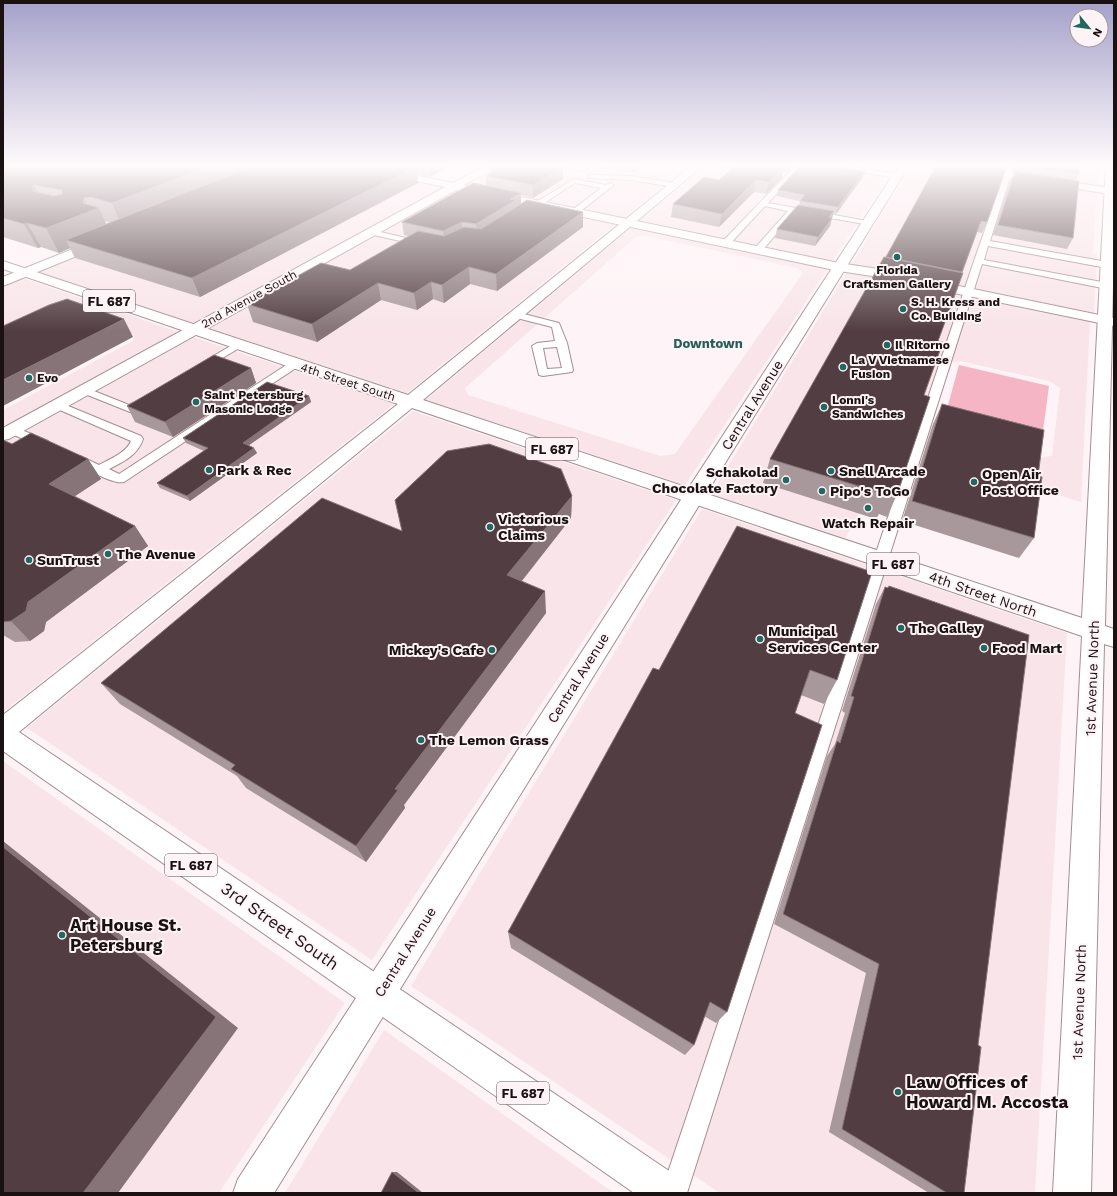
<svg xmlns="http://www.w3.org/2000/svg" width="1117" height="1196" font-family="'Work Sans',sans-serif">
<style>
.built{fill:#f8e4e9;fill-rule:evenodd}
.green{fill:#f6b5c5}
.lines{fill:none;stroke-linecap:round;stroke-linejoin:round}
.service-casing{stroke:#a48d92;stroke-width:2}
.minor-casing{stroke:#a48d92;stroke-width:2}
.tertiary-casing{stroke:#a48d92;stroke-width:2}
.primary-casing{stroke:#a48d92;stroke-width:2}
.service{fill:#fff;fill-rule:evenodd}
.minor{fill:#fff;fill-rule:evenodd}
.tertiary{fill:#fff;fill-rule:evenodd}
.primary{fill:#fff;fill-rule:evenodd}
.wall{fill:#a8989c;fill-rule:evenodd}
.shaded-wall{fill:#867478}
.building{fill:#523e42;stroke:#867478;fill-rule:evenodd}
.poi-dot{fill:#206960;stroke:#fef3f6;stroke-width:1.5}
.labels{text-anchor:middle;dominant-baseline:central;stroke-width:4;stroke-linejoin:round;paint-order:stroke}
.far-poi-label{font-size:12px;font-weight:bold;fill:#1a1113;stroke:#fef3f6;text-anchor:start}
.far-street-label{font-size:12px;fill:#1a1113;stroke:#fef3f6}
.shield{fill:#fef3f6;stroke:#5e5557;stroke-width:1}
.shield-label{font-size:13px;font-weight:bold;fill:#1a1113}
.far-neighbourhood-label{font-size:13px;font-weight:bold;fill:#275f58;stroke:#fef3f6}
.street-label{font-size:14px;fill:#1a1113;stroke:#fef3f6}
.poi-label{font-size:14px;font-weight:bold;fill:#1a1113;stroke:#fef3f6;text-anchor:start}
.near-poi-label{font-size:17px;font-weight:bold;fill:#1a1113;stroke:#fef3f6;text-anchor:start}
.near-street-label{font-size:17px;fill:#1a1113;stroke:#fef3f6}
</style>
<rect width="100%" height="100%" fill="#fef3f6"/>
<path class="built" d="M 296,164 L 335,164 L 445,187 L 193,323 L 39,272 Z
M 504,164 L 691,164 L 624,218 L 466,185 Z
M 708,164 L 896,164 L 832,262 L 638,222 Z
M 913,164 L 1097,191 L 1093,253 L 1097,254 L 1094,313 L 851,265 Z
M 947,164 L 1099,164 L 1098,187 Z
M 458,189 L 617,223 L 407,393 L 208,328 Z
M 632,227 L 828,268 L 685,485 L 426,400 ZM 646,236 L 797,268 L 803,273 L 675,454 L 660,456 L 468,395 L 465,388 L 636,237 Z
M 847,272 L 1090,321 L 1081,502 L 898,445 L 845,538 L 711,494 ZM 960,361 L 1049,381 L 1060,388 L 1052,456 L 1039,458 L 941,432 L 931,424 L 949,363 Z
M 23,278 L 178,332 L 3,427 L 3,410 L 133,341 L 134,335 L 70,311 L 3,338 L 3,287 Z
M 193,337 L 394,404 L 3,712 L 3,443 Z
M 413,411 L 676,500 L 372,960 L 27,728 Z
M 702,509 L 1067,633 L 1035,1193 L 720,1193 L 411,986 Z
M 3,761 L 345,1003 L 219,1193 L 3,1193 Z
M 384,1030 L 614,1193 L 285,1193 Z"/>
<path class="green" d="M 959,365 L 1049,386 L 1040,453 L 942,427 Z"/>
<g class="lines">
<defs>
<path id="service" d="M 553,164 L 567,164 L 588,169 L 585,171 L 556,166 Z
M 715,164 L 729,164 L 754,168 L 757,170 L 754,172 L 718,166 Z
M 797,164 L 804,164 L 768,203 L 867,221 L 870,221 L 870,225 L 795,212 L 761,252 L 755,252 L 754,250 L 755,248 L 788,211 L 765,206 L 729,245 L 723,245 L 723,241 Z
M 817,164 L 832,164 L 897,174 L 900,176 L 897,178 L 820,166 Z
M 1008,164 L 1014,164 L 990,241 L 1107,262 L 1111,265 L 1107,268 L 988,246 L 984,260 L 1107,283 L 1111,286 L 1107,289 L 982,264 L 687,1193 L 661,1193 L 974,261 Z
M 590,175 L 631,176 L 674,183 L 678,185 L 674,187 L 631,180 L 588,178 L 588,176 Z
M 574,179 L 606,185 L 610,183 L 614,185 L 578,213 L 572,213 L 571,211 L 601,188 L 575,183 L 527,214 L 524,214 L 520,212 Z
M 369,230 L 372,230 L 423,242 L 427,244 L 423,246 L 369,234 Z
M 516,312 L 559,323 L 567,343 L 573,370 L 572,372 L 543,376 L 539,375 L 532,346 L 537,343 L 555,341 L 552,327 L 513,317 L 511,315 ZM 557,347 L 562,368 L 547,369 L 543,348 Z
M 237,342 L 242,345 L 241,347 L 204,369 L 196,369 L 195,367 Z
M 295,361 L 299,362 L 300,364 L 299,366 L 124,482 C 113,485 83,467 72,462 L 70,459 L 72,456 L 80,456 L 99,465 C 110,459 126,453 131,441 L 53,407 L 51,405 L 53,403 L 61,403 L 141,436 L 143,439 C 138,455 123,462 109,469 L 119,474 L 291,362 Z
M 84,387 L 129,405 L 145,397 L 151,400 L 134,411 L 130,412 L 80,392 L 79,390 Z
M 12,426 L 48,441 L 50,444 L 48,447 L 40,447 L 8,432 L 6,430 L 8,428 Z"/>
<path id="minor" d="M 343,164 L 361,164 L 453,183 L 488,164 L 500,164 L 498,166 L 464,185 L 839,263 L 872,268 L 1114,318 L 1114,326 L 872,276 L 839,271 L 456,190 L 9,439 L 3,440 L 3,428 L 445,187 L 348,167 Z
M 100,238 L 104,239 L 106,242 L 104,245 L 3,286 L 3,277 Z"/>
<path id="tertiary" d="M 900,164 L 910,164 L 274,1193 L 233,1193 L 238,1179 Z
M 929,164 L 952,164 L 1110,188 L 1114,189 L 1114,193 L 1110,194 L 934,167 Z"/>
<path id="primary" d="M 694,164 L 705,164 L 423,400 L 1082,618 L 1106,164 L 1114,164 L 1114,243 L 1105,626 L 1114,629 L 1114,647 L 1104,644 L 1091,1193 L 1053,1193 L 1082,636 L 412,408 L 19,732 L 681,1179 L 686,1193 L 634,1193 L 3,751 L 3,715 L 398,404 L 3,269 L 3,261 L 408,395 Z"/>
</defs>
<use href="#service" class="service-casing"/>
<use href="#minor" class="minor-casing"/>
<use href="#tertiary" class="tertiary-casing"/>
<use href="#primary" class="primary-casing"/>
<use href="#service" class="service"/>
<use href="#minor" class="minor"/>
<use href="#tertiary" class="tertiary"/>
<use href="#primary" class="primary"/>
</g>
<path class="wall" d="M 3,164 L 357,167 L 364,164 L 455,164 L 430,177 L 417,174 L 418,183 L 200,297 L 75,258 L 70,248 L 59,253 L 41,247 L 38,248 L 3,237 ZM 105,221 L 110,223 L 106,224 Z
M 488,164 L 549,164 L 563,179 L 533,198 L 521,195 L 521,204 L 583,212 L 583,227 L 497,291 L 470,284 L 444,303 L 433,299 L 417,310 L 381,300 L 317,342 L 253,322 L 247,304 L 350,270 L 408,236 L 404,235 L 402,222 L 486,186 L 486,176 L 490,174 Z
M 592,164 L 646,164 L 633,173 L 592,165 Z
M 737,164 L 794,164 L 793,166 L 787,172 L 783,172 L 782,178 L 766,194 L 754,192 L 719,227 L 671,217 L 673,204 L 719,180 Z
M 937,164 L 1007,164 L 987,222 L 982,233 L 977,232 L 938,341 L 898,492 L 887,517 L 879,514 L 876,519 L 763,483 L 770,459 L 886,257 Z
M 1015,164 L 1080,164 L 1079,174 L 1076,180 L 1073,238 L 1067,249 L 993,235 L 1010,180 L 1014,172 L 1013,172 Z
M 865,171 L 863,177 L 836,214 L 833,213 L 830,226 L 815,246 L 775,238 L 777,229 L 799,205 L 800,201 L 776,196 L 778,190 Z
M 251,368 L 256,383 L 173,437 L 135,422 L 127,406 Z
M 309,396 L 311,402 L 249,445 L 257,453 L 190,501 L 160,488 L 157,483 L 204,451 L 186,443 L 183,438 Z
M 942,404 L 1038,476 L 1034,538 L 1019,558 L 902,521 L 933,424 Z
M 3,440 L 12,444 L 88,459 L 101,479 L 75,496 L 135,526 L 148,546 L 46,622 L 44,631 L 30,641 L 15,642 L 3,635 Z
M 572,496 L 571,518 L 522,581 L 546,613 L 404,805 L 405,808 L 366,862 L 246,788 L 237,776 L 120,704 L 101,683 L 402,531 Z
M 737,526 L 837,680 L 824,704 L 801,695 L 795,713 L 727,1012 L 716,1023 L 704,1016 L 694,1045 L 685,1055 L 511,948 L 508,932 L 659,670 Z
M 889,586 L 978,1045 L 964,1193 L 929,1193 L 829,1132 L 866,973 L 774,924 L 827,756 L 835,744 L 845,713 L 842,711 L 876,604 L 885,587 L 888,588 Z"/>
<path class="shaded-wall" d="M 215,164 L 274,164 L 122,227 L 112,203 Z
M 435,164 L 455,164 L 430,177 L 429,167 Z
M 634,164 L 646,164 L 633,173 Z
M 789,164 L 794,164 L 793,166 L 787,172 Z
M 785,166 L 782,178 L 766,194 L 769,182 Z
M 416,167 L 418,183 L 200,297 L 192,278 Z
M 563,167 L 563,179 L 533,198 L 533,185 Z
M 865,171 L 863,177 L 836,214 L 838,207 Z
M 756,180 L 754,192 L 719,227 L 722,214 Z
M 34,185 L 46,208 L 33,191 L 32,186 Z
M 521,193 L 521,205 L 477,237 L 476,224 L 510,199 Z
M 84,198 L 90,211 L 99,208 L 110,232 L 66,240 L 70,248 L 59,253 L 46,228 L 83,203 Z
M 834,211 L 830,226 L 815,246 L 818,237 L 829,217 Z
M 583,212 L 583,227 L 497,291 L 496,274 Z
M 462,222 L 463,235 L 445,244 L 443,231 Z
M 27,223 L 41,247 L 38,248 L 24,224 Z
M 469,267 L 470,284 L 444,303 L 442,285 Z
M 431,282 L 433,299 L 417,310 L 414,293 Z
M 378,283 L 381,300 L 317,342 L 312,324 Z
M 124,319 L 133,337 L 3,406 L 3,380 Z
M 251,368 L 256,383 L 173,437 L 165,422 Z
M 309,396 L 311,402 L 245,448 L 243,443 Z
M 254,448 L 257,453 L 190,501 L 187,496 Z
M 88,459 L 101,479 L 63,504 L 49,484 Z
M 572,496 L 571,518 L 509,597 L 507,575 Z
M 135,526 L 148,546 L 46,622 L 44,631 L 30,641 L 11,621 L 28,602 Z
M 545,591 L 546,613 L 404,805 L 405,808 L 366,862 L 356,846 L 395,789 Z
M 3,841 L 238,1028 L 118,1193 L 83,1193 L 3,847 Z
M 392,1172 L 397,1172 L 423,1193 L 419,1193 Z"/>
<path class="building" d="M 3,164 L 215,164 L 112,203 L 91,197 L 84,198 L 83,203 L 99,208 L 46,228 L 27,223 L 24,224 L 3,218 ZM 34,185 L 62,190 L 62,194 L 54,196 L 33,191 L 32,186 Z
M 258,164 L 340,164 L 357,167 L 364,164 L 398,164 L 416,167 L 192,278 L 66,240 Z
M 414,164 L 435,164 L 429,167 Z
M 490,164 L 549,164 L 563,167 L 533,185 L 486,176 L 494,171 Z
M 737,164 L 771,164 L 785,166 L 769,182 L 756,180 L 722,214 L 673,204 L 704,177 L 719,180 Z
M 802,164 L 820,164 L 865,171 L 838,207 L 800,201 L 805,195 L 778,190 Z
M 937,164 L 972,164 L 1006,169 L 987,222 L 981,221 L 962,272 L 886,257 Z
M 1017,164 L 1080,164 L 1079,174 Z
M 1015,171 L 1079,181 L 1073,238 L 998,225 Z
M 473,183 L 521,193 L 510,199 L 516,200 L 476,224 L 462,222 L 443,231 L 402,222 Z
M 527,200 L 583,212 L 496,274 L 469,267 L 442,285 L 431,282 L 414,293 L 378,283 L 312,324 L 247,304 L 321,263 L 350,270 L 418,231 L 444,236 L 464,227 L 481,229 Z
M 798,205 L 834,211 L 829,217 L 832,218 L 818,237 L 777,229 Z
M 884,257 L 963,273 L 938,341 L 943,342 L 924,395 L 930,397 L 898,492 L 890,490 L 888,495 L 770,459 Z
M 67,299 L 124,319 L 3,380 L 3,326 L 49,305 Z
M 214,355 L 251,368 L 165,422 L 127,406 Z
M 267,382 L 309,396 L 243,443 L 254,448 L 187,496 L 157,483 L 208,448 L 183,438 Z
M 942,404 L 1044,430 L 1038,476 L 1042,477 L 1034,538 L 912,501 Z
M 31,433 L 88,459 L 49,484 L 135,526 L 28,602 L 26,611 L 11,621 L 3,622 L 3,440 L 12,444 Z
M 489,444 L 561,469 L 572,496 L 507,575 L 545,591 L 395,789 L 398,790 L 356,846 L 231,769 L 235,765 L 101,683 L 322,498 L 402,531 L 395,500 L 447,451 Z
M 737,526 L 872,572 L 837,680 L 810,670 L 795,713 L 822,725 L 727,1012 L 710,1002 L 694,1045 L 508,932 L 653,668 L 659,670 Z
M 889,586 L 1029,635 L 978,1045 L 981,1047 L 964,1193 L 947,1193 L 842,1129 L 879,964 L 783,914 L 837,741 L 840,743 L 854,697 L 851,696 L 885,587 L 888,588 Z
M 3,847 L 216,1017 L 83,1193 L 3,1193 Z
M 392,1172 L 419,1193 L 381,1193 Z"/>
<linearGradient id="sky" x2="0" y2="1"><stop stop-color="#a5a1ca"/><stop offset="0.5" stop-color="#fffafb"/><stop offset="1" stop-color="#fffafb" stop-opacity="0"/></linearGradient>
<rect width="1117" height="331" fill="url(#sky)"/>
<g class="poi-dot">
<circle cx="897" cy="257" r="4"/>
<circle cx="903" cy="309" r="4"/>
<circle cx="887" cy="345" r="4"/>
<circle cx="843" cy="367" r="4"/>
<circle cx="29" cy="378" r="4"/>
<circle cx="196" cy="402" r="4"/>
<circle cx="824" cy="407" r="4"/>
<circle cx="209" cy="470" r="4"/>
<circle cx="831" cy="471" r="4"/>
<circle cx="786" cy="480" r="4"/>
<circle cx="974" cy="482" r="4"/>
<circle cx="822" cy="491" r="4"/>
<circle cx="868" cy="508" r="4"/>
<circle cx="490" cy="527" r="4"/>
<circle cx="108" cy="554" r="4"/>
<circle cx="29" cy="560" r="4"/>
<circle cx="901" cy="628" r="4"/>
<circle cx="760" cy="639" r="4"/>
<circle cx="984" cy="648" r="4"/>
<circle cx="492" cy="650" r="4"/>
<circle cx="421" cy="740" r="4"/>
<circle cx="62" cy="935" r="4"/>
<circle cx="898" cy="1092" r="4"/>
</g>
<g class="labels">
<g class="far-poi-label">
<text x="897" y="270" text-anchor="middle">Florida<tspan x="897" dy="14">Craftsmen Gallery</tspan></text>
<text x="911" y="302">S. H. Kress and<tspan x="911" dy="14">Co. Building</tspan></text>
<text x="895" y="345">Il Ritorno</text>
<text x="851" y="360">La V Vietnamese<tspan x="851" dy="14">Fusion</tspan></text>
<text x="37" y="378">Evo</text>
<text x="204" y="395">Saint Petersburg<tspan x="204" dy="14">Masonic Lodge</tspan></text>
<text x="832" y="400">Lonni's<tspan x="832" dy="14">Sandwiches</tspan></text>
</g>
<g class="far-street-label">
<text transform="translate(249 299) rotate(-29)">2nd Avenue South</text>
<text transform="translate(348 382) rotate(18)">4th Street South</text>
</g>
<g class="shield">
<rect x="83" y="290" width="52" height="22" rx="3"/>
<rect x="526" y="438" width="52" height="22" rx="3"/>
<rect x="867" y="553" width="52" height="22" rx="3"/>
<rect x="165" y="854" width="52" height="22" rx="3"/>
<rect x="497" y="1082" width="52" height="22" rx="3"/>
</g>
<g class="shield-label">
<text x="109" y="301">FL 687</text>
<text x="552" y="449">FL 687</text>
<text x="893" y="564">FL 687</text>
<text x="191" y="865">FL 687</text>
<text x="523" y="1093">FL 687</text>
</g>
<g class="far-neighbourhood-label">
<text x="708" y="343">Downtown</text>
</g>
<g class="street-label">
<text transform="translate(752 405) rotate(-58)">Central Avenue</text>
<text transform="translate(983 594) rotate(19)">4th Street North</text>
<text transform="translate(578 678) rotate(-58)">Central Avenue</text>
<text transform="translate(1092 678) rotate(-88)">1st Avenue North</text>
<text transform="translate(405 952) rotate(-58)">Central Avenue</text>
<text transform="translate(1079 1002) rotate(-88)">1st Avenue North</text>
</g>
<g class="poi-label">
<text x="217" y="470">Park &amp; Rec</text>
<text x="839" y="471">Snell Arcade</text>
<text x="778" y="472" text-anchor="end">Schakolad<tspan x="778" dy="16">Chocolate Factory</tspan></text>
<text x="982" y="474">Open Air<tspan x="982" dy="16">Post Office</tspan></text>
<text x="830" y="491">Pipo's ToGo</text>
<text x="498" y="519">Victorious<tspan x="498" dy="16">Claims</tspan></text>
<text x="868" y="523" text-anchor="middle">Watch Repair</text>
<text x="116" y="554">The Avenue</text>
<text x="37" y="560">SunTrust</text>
<text x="909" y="628">The Galley</text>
<text x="768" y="631">Municipal<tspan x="768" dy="16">Services Center</tspan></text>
<text x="992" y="648">Food Mart</text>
<text x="484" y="650" text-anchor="end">Mickey's Cafe</text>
<text x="429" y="740">The Lemon Grass</text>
</g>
<g class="near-poi-label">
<text x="70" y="925">Art House St.<tspan x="70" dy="20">Petersburg</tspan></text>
<text x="906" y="1082">Law Offices of<tspan x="906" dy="20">Howard M. Accosta</tspan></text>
</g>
<g class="near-street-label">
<text transform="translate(280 926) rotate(35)">3rd Street South</text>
</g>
</g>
<rect width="1117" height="1196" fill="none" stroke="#1a1113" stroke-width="8"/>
<g transform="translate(1089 28) rotate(119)"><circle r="19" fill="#fef3f6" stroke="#a3999b"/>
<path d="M0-3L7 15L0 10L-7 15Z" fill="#206960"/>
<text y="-6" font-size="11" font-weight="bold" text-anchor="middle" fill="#1a1113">N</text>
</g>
</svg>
